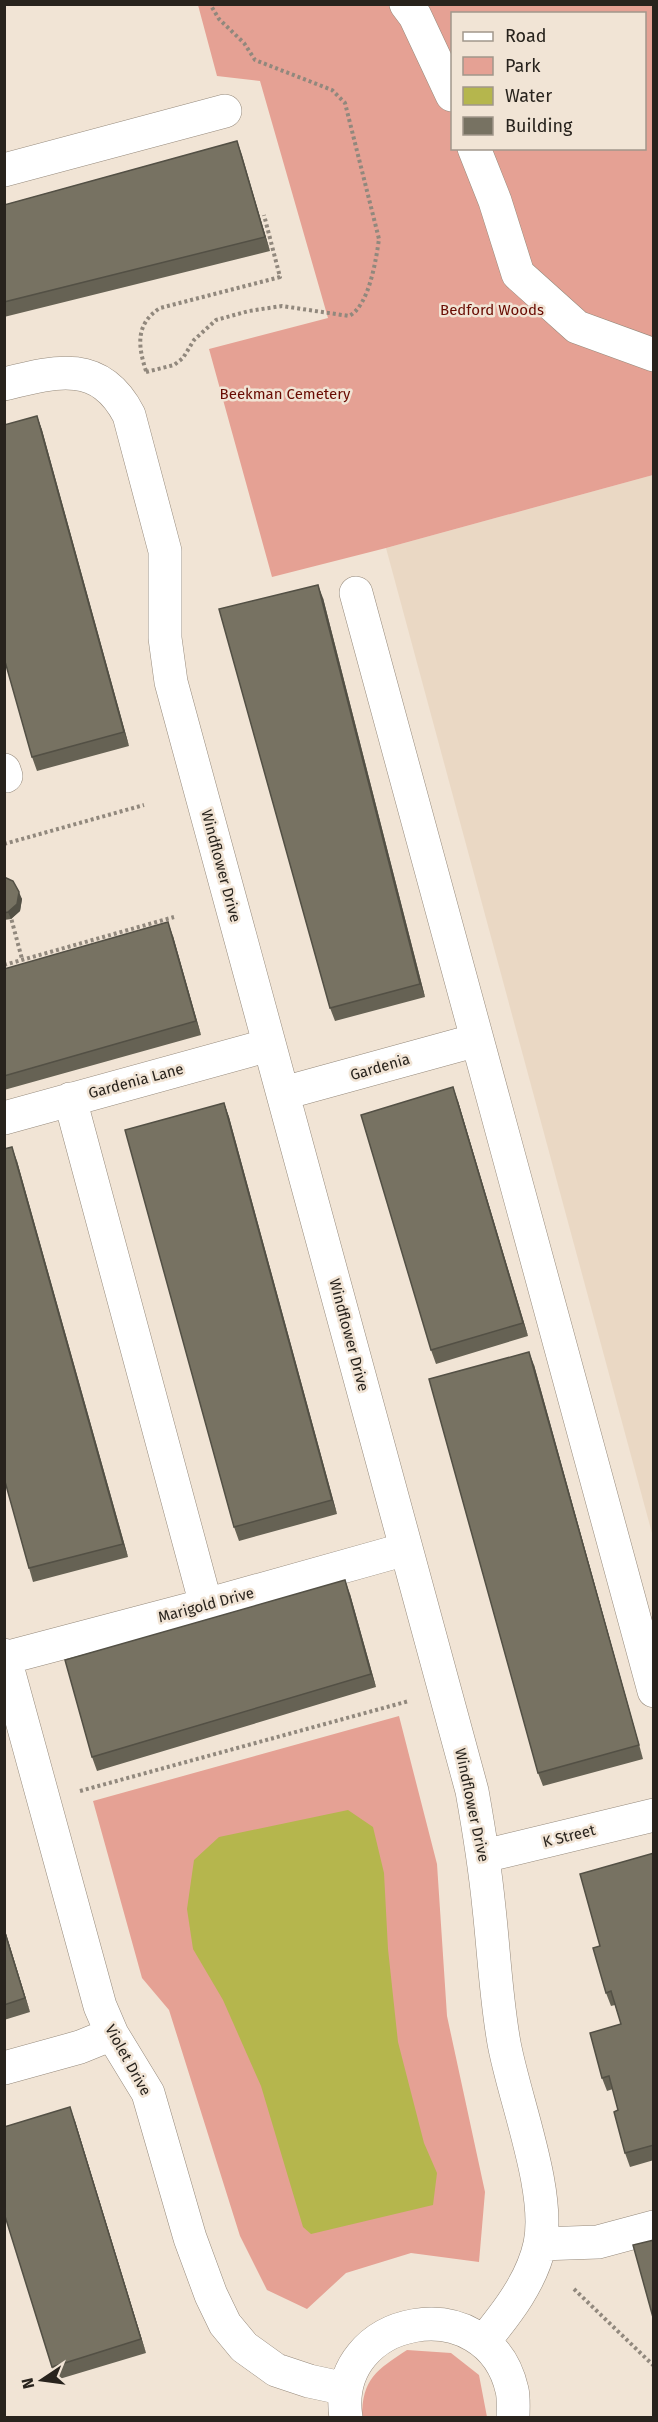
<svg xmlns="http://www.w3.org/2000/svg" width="658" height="2422" font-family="'Fira Sans',sans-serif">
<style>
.built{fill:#ead8c4}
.green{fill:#e5a194;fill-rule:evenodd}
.water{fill:#b5b64d}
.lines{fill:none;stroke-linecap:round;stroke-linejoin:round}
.minor-casing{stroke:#968a7c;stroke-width:34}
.path{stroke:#91887d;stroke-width:4;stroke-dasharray:3 3;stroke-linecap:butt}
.minor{stroke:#fff;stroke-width:33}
.wall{fill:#666254}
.shaded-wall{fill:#535045}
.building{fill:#777262;stroke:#535045;stroke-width:1.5}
.labels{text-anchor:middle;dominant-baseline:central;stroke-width:5;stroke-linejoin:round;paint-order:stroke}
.park-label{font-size:15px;fill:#680b02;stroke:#f1e4d5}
.street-label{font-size:15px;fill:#28231d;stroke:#f1e4d5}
</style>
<rect width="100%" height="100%" fill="#f1e4d5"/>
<path class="built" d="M 653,475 L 654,475 L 653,1537 L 386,548 Z"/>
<path class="green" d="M 198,5 L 653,5 L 653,475 L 386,548 L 272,577 L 209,349 L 328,318 L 260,81 L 217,76 ZM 452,14 L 644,14 L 644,148 L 452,148 Z
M 399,1716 L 437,1864 L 447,2016 L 485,2192 L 479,2262 L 411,2253 L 346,2273 L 307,2309 L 267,2290 L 240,2236 L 169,2010 L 142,1978 L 93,1801 Z
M 407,2350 L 451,2353 L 479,2375 L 487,2417 L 362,2418 C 362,2378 377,2370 407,2350 Z"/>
<path class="water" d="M 348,1810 L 373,1827 L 384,1873 L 388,1949 L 398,2042 L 424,2143 L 437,2173 L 433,2205 L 311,2234 L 303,2227 L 261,2086 L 223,2000 L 193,1949 L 187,1909 L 194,1860 L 219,1837 Z"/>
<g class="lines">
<defs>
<path id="minor" d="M 406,4 L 415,16 L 452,95
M 474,148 L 495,201 L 518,274 L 577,327 L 654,355
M 4,170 L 225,111
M 4,384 C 56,371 100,359 129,415 L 165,551 L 165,638 L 171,682 L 472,1791 C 479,1830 485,1868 489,1908 C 494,1953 496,1998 504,2043 C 514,2098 551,2191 540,2244 C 532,2281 507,2313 484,2341
M 356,593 L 654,1691
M 4,770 L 6,776
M 284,1093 L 477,1040
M 70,1099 L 206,1605
M 4,1118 L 269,1045
M 4,1655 L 100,2006 L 112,2034 L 148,2093 L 190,2238 L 211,2295 L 225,2324 L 244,2347 L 276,2370 L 309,2381 L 346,2389
M 5,1658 L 206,1605 L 406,1549
M 484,1856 L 654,1815
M 4,2068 L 80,2047 L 112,2034
M 540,2244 L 598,2242 L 654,2227
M 346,2418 C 330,2314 488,2285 512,2390 C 514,2398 513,2409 513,2418"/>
</defs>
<use href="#minor" class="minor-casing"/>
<path class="path" d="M 146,371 C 138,346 135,324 160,308 L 280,277 L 264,215
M 146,372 L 174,365 L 183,358 L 194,340 L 216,320 L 249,311 L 282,306 L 349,316 C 369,306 376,260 379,239 L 345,103 L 332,90 L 255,60 L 244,43 L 219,19 L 210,4
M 4,844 L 144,805
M 10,914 L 22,959
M 4,965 L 174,917
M 80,1791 L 409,1701
M 574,2289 L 654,2366"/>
<use href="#minor" class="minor"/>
</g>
<path class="wall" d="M 237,141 L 270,251 L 4,317 L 4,205 Z
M 37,416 L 42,430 L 129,746 L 37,771 L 32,757 Z
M 323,598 L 425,997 L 335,1021 L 330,1008 Z
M 4,877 L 22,899 L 20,911 L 11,919 L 4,920 Z
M 173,936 L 201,1035 L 4,1090 L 4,969 Z
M 458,1101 L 528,1336 L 436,1364 L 431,1350 Z
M 224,1103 L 229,1117 L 337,1514 L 239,1541 L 234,1527 Z
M 17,1161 L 128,1557 L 33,1582 L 29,1568 Z
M 534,1365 L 643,1759 L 543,1786 L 538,1773 Z
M 350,1594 L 376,1687 L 97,1771 L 92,1757 Z
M 654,1853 L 654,2160 L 630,2167 L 625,2153 L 618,2110 L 613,2089 L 607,2091 L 602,2078 L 621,2024 L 615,2005 L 611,2006 L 606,1993 L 600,1946 Z
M 4,1927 L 30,2012 L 4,2020 Z
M 75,2121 L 146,2353 L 56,2380 L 52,2367 Z"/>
<path class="shaded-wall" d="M 237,141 L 242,155 L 270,251 L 265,237 Z
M 37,416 L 42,430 L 129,746 L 124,732 Z
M 318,585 L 323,598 L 425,997 L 420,984 Z
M 19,892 L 22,899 L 20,911 L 11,919 L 8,912 Z
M 168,922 L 173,936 L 201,1035 L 196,1021 Z
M 453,1087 L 458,1101 L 528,1336 L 523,1323 Z
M 224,1103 L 229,1117 L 337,1514 L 332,1500 Z
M 12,1147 L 17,1161 L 128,1557 L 123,1544 Z
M 529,1352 L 534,1365 L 643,1759 L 639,1745 Z
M 345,1580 L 350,1594 L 376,1687 L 371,1674 Z
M 4,1927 L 30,2012 L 25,1998 L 4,1930 Z
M 70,2107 L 75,2121 L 146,2353 L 141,2339 Z"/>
<path class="building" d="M 237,141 L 265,237 L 4,302 L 4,205 Z
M 37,416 L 124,732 L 32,757 L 4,658 L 4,425 Z
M 318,585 L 420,984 L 330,1008 L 219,609 Z
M 4,877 L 13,881 L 19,892 L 17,904 L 8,912 L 4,913 Z
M 168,922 L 196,1021 L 4,1076 L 4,969 Z
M 453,1087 L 523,1323 L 431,1350 L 361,1115 Z
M 224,1103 L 332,1500 L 234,1527 L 125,1130 Z
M 12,1147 L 123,1544 L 29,1568 L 4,1478 L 4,1149 Z
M 529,1352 L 639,1745 L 538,1773 L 429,1379 Z
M 345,1580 L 371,1674 L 92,1757 L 65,1660 Z
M 654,1853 L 654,2145 L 625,2153 L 614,2112 L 618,2110 L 609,2076 L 602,2078 L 590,2033 L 621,2024 L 611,1991 L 606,1993 L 593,1948 L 600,1946 L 580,1874 Z
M 4,1930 L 25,1998 L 4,2005 Z
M 70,2107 L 141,2339 L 52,2367 L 4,2213 L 4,2127 Z
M 654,2240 L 654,2321 L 633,2245 Z"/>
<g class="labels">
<g class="park-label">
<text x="492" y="310">Bedford Woods</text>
<text x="285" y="394">Beekman Cemetery</text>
</g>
<g class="street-label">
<text transform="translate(221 866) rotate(75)">Windflower Drive</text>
<text transform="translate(380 1067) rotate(-16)">Gardenia</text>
<text transform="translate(136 1081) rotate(-15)">Gardenia Lane</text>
<text transform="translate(349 1335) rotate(75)">Windflower Drive</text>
<text transform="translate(206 1605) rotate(-15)">Marigold Drive</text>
<text transform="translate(472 1805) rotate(78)">Windflower Drive</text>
<text transform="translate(569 1836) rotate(-14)">K Street</text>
<text transform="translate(128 2060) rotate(61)">Violet Drive</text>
</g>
</g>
<rect width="658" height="2422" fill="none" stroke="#28231d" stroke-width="12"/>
<rect x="451" y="12" width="195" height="138" fill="#f1e4d5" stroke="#a1978b" stroke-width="1.5"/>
<rect x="463" y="32" width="30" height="9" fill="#ffffff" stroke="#a1978b" stroke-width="1.5"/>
<text x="505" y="42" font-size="18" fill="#28231d">Road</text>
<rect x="463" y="57" width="30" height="18" fill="#e5a194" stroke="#a1978b" stroke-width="1.5"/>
<text x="505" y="72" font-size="18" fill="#28231d">Park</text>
<rect x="463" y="87" width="30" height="18" fill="#b5b64d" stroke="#a1978b" stroke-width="1.5"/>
<text x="505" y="102" font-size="18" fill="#28231d">Water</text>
<rect x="463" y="117" width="30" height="18" fill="#777262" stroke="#a1978b" stroke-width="1.5"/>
<text x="505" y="132" font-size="18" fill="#28231d">Building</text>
<g transform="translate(42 2380) rotate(257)" stroke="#f1e4d5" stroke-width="4.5" paint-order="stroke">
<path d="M0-4.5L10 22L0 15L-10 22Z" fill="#28231d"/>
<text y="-9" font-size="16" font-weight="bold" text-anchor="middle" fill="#28231d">N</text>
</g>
</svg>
